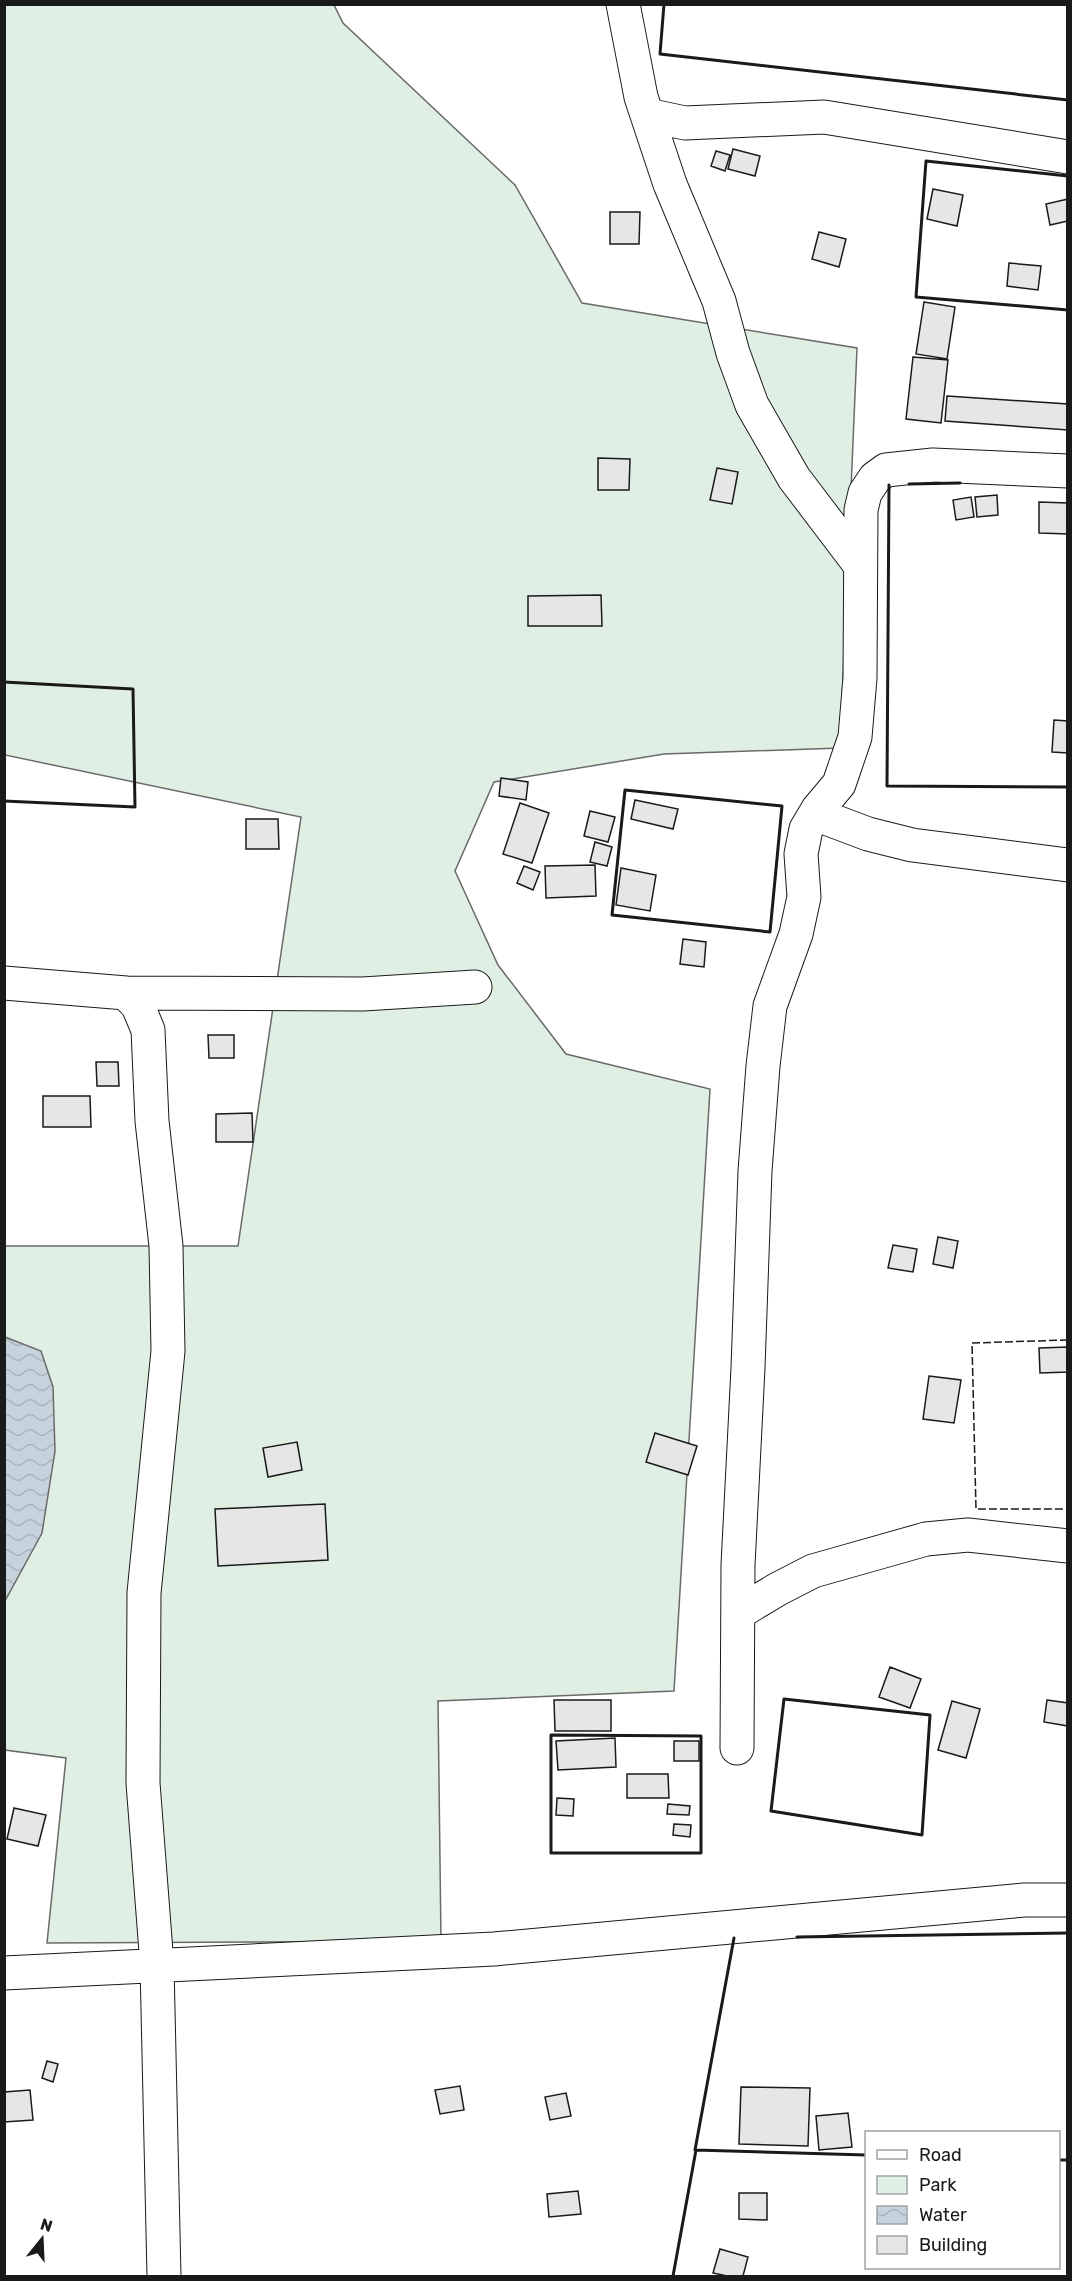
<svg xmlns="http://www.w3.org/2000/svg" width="1072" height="2281" font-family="Rubik,sans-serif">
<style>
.green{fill:#e0efe3;stroke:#6a6a6a;stroke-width:1.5}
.water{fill:url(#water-waves);stroke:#6a6a6a;stroke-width:1.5}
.building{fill:#e6e6e6;stroke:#1a1a1a;stroke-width:1.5}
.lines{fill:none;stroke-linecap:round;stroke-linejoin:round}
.street-casing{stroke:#1a1a1a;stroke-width:35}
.street{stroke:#fff;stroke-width:33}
.fence{stroke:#1a1a1a;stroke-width:1.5;stroke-dasharray:8 3;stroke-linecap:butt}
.wall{stroke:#1a1a1a;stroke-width:3}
</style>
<defs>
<pattern id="water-waves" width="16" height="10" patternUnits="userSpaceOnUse" patternTransform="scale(1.5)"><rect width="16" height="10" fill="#c6d2dc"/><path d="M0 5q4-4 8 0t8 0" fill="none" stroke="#aab4bc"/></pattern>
</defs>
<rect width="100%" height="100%" fill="#fff"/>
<path class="green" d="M 5,5 L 334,5 L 343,23 L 515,185 L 582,303 L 857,348 L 840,748 L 664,754 L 494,782 L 455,871 L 498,965 L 566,1054 L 710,1089 L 674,1691 L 438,1701 L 441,1941 L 47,1943 L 66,1758 L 5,1750 L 5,1246 L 238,1246 L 301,817 L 5,755 Z"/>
<path class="water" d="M 5,1337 L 41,1351 L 53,1387 L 55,1451 L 42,1533 L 5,1601 Z"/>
<path class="building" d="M 733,149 L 760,156 L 755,176 L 728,169 Z
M 716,151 L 730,155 L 725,171 L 711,166 Z
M 933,189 L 963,195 L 957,226 L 927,219 Z
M 1068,199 L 1068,221 L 1050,225 L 1046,204 Z
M 610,212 L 640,212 L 639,244 L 610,244 Z
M 819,232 L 846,239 L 839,267 L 812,259 Z
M 1009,263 L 1041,266 L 1038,290 L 1007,286 Z
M 924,302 L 955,307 L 947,359 L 916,354 Z
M 913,357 L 948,360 L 941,423 L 906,419 Z
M 947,396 L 1068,404 L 1068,430 L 945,421 Z
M 598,458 L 630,459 L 629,490 L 598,490 Z
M 717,468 L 738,472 L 732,504 L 710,500 Z
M 997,495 L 998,515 L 977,517 L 975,497 Z
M 971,497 L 974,517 L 956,520 L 953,500 Z
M 1039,502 L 1068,503 L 1068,534 L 1039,533 Z
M 601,595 L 602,626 L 528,626 L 528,596 Z
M 1054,720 L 1068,721 L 1068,753 L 1052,752 Z
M 501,778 L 528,782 L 526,800 L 499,796 Z
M 635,800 L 678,809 L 673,829 L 631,819 Z
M 520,803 L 549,813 L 532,863 L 503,854 Z
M 590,811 L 615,817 L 608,842 L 584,836 Z
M 246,819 L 278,819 L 279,849 L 246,849 Z
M 595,842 L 612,847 L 607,866 L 590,862 Z
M 595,865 L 596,896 L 546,898 L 545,866 Z
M 524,866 L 540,872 L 533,890 L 517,883 Z
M 621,868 L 656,875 L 650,911 L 616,905 Z
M 683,939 L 706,942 L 704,967 L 680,964 Z
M 208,1035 L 234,1035 L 234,1058 L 209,1058 Z
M 96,1062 L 118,1062 L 119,1086 L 97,1086 Z
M 43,1096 L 90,1096 L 91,1127 L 43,1127 Z
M 252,1113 L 253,1142 L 216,1142 L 216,1114 Z
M 938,1237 L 958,1241 L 953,1268 L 933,1264 Z
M 893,1245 L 917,1249 L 913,1272 L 888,1268 Z
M 1068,1347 L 1068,1372 L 1040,1373 L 1039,1348 Z
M 929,1376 L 961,1380 L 954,1423 L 923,1419 Z
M 655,1433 L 697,1446 L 688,1475 L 646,1462 Z
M 297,1442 L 302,1470 L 268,1477 L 263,1448 Z
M 325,1504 L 328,1560 L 218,1566 L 215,1509 Z
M 890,1667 L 921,1679 L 910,1708 L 879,1697 Z
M 554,1700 L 611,1700 L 611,1731 L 555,1731 Z
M 1047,1700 L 1068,1703 L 1068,1726 L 1044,1722 Z
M 952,1701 L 980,1709 L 966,1758 L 938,1750 Z
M 615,1738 L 616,1767 L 558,1770 L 556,1741 Z
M 674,1741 L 699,1741 L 699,1761 L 674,1761 Z
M 627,1774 L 668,1774 L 669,1798 L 627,1798 Z
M 557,1798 L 574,1799 L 573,1816 L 556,1815 Z
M 668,1804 L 690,1806 L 689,1815 L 667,1814 Z
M 14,1808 L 46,1815 L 38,1846 L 7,1839 Z
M 674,1824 L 691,1825 L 690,1837 L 673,1835 Z
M 47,2061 L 58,2064 L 53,2082 L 42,2078 Z
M 460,2086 L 464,2110 L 440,2114 L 435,2090 Z
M 741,2087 L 810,2088 L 808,2146 L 739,2144 Z
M 30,2090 L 33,2120 L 4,2122 L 4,2092 Z
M 566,2093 L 571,2116 L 550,2120 L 545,2097 Z
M 848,2113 L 852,2147 L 819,2150 L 816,2116 Z
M 578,2191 L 581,2214 L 549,2217 L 547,2194 Z
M 739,2193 L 767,2193 L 767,2220 L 739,2219 Z
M 720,2249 L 748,2257 L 743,2276 L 727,2276 L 713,2273 Z"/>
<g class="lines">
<defs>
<path id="street" d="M 623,4 L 641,97 L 670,184 L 719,301 L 733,353 L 752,405 L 794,478 L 860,565
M 647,115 L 685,123 L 824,117 L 1068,157
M 815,814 L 868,834 L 912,845 L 1068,865
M 4,983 L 126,993 L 138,1006 L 148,1030 L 152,1121 L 166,1246 L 168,1351 L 144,1593 L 143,1783 L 157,1965 L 164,2276
M 126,993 L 363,994 L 475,987
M 738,1613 L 778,1589 L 813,1571 L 926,1539 L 968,1535 L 1068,1546
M 737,1748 L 738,1565 L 748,1368 L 755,1171 L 763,1066 L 770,1006 L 796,934 L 804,897 L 801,854 L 806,829 L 818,809 L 839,784 L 855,737 L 860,678 L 861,510 L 865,493 L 875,478 L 886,470 L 933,465 L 1068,471
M 4,1973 L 494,1949 L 1024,1900 L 1068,1900"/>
</defs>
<use href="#street" class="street-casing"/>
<use href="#street" class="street"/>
<path class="fence" d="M 1068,1340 L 972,1343 L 976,1509 L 1068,1509"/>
<path class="wall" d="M 664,4 L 660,54 L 1068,100
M 1068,176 L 926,161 L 916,297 L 1068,310
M 909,484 L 960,483
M 889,485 L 887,786 L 1068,787
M 4,682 L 133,689 L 135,807 L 4,801
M 625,790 L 782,806 L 770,932 L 612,915 Z
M 784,1699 L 930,1715 L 922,1835 L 771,1811 Z
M 551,1735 L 701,1736 L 701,1853 L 551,1853 Z
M 797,1937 L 1068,1933
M 734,1938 L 695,2150 L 866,2155
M 1058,2160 L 1068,2160
M 673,2276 L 696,2150"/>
</g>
<rect width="1072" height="2281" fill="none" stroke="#1a1a1a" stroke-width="12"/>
<rect x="865" y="2131" width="195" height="138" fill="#ffffff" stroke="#a3a3a3" stroke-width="1.5"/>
<rect x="877" y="2150" width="30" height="9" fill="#ffffff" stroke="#a3a3a3" stroke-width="1.5"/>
<text x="919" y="2161" font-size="18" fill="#1a1a1a">Road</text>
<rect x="877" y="2176" width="30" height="18" fill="#e0efe3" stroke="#a3a3a3" stroke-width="1.5"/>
<text x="919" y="2191" font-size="18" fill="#1a1a1a">Park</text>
<rect x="877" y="2206" width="30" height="18" fill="url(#water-waves)" stroke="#a3a3a3" stroke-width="1.5"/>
<text x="919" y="2221" font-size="18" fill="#1a1a1a">Water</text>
<rect x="877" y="2236" width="30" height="18" fill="#e6e6e6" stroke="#a3a3a3" stroke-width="1.5"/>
<text x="919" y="2251" font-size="18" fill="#1a1a1a">Building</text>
<g transform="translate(42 2239) rotate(18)" stroke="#ffffff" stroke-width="4.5" paint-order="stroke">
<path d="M0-4.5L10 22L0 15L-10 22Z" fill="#1a1a1a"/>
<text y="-9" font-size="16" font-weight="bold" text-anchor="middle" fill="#1a1a1a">N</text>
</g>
</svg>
